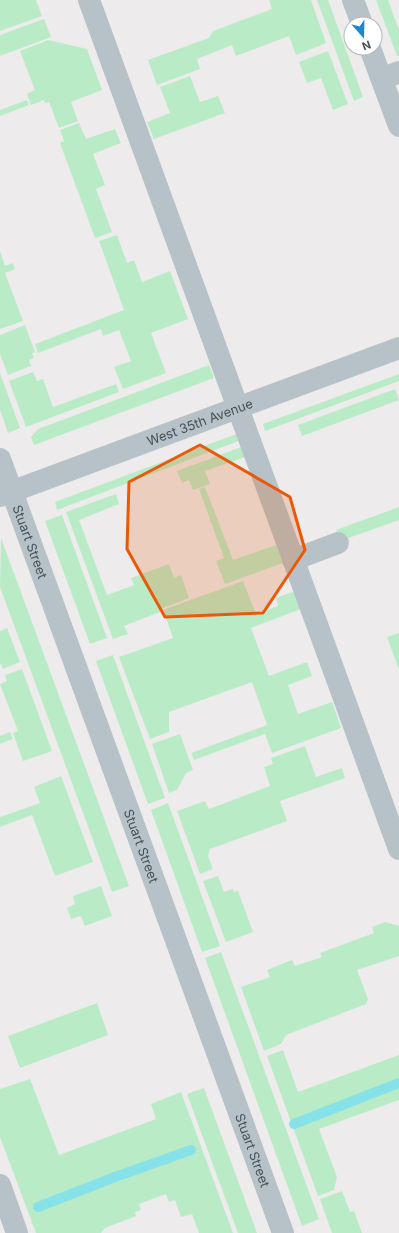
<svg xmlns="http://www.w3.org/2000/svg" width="399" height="1233" font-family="Inter,sans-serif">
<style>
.green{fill:#b9ecc6}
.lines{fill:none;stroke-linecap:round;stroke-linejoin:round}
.stream{stroke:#87e1e8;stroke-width:10}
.minor{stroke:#b7c2c8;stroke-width:22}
.marked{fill:#e8590c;fill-opacity:0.2;stroke:#e8590c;stroke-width:3;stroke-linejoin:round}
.labels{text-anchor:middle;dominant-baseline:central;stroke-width:4;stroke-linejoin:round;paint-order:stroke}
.street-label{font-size:13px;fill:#445158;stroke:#fff}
</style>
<rect width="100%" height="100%" fill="#eeebec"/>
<path class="green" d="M 0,0 L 36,0 L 42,16 L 0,31 Z
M 269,0 L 311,0 L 326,43 L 296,55 L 289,36 L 236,56 L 232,45 L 197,59 L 200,69 L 157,85 L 148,60 L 209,38 L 213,31 L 272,9 Z
M 317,0 L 328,0 L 363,97 L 354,101 Z
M 376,0 L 388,0 L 399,30 L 399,56 L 397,56 Z
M 44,19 L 51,37 L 0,56 L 0,35 Z
M 48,40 L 87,49 L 102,90 L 71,102 L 78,121 L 59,128 L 49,102 L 45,103 L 44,100 L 31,105 L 27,94 L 35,90 L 20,51 Z
M 328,51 L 348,104 L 333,110 L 321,78 L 307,83 L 299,62 Z
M 190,76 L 200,102 L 218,96 L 225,113 L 154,139 L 147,122 L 170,113 L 160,87 Z
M 27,100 L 29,105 L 0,116 L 0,110 Z
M 79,123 L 86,139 L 115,129 L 121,143 L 93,154 L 105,185 L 96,189 L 112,232 L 95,238 L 60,143 L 64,141 L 60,130 Z
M 117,235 L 127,263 L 134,260 L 142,282 L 170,271 L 188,319 L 151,333 L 166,373 L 123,389 L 114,367 L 131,361 L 119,330 L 103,336 L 101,329 L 38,353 L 35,344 L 124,310 L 99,241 Z
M 0,251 L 5,266 L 13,263 L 15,269 L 5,273 L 23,321 L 0,329 Z
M 25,325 L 35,352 L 32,353 L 34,358 L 29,360 L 31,366 L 8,375 L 0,354 L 0,335 Z
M 209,365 L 214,378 L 34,445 L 31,437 L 38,429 Z
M 33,372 L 37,381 L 43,379 L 53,407 L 116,384 L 119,392 L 26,427 L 9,381 Z
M 0,373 L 20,428 L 8,433 L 0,410 Z
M 399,374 L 399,381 L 265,431 L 263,424 Z
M 395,389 L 399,400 L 302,436 L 298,425 Z
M 239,433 L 241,440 L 57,510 L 55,502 Z
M 244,446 L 248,456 L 205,471 L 210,484 L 193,490 L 189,480 L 182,483 L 177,471 Z
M 205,487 L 233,560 L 276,545 L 283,563 L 225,584 L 216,561 L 224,558 L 199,489 Z
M 116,494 L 119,504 L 79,520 L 107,595 L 134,585 L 131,578 L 169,564 L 174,578 L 181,575 L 189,598 L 160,609 L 160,612 L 124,626 L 128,634 L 113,639 L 66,512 Z
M 399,507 L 399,520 L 340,541 L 336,530 Z
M 62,515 L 107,638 L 90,644 L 45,521 Z
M 1,538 L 129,886 L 112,892 L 0,587 Z
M 243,581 L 256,614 L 278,606 L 276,598 L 295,591 L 301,609 L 251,628 L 269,676 L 307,662 L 312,676 L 288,685 L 298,714 L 332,702 L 341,728 L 272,753 L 265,734 L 194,760 L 191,753 L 267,725 L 252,682 L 169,712 L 169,732 L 150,739 L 119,657 L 173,638 L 163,610 Z
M 7,628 L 20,662 L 3,669 L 1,664 L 0,664 L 0,631 Z
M 399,633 L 399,670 L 387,637 Z
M 113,655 L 165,798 L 148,804 L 96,661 Z
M 22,669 L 52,751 L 23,761 L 13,733 L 18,731 L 0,684 L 7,681 L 5,675 Z
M 10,732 L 13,739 L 0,744 L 0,736 Z
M 180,734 L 193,770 L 186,773 L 177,790 L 169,793 L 152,744 Z
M 305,746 L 316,777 L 342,768 L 345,778 L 280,801 L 287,821 L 210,849 L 208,856 L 213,869 L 200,874 L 177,811 L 205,801 L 209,809 L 270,786 L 264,767 L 273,764 L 271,758 Z
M 61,776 L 93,862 L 55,876 L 32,815 L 0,827 L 0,817 L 40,803 L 34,787 Z
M 168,803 L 220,946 L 202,952 L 151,810 Z
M 218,876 L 224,892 L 233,889 L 234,892 L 238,891 L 253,932 L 226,942 L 203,881 Z
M 101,886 L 112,916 L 85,926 L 81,916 L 71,919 L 67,908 L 75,904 L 73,896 Z
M 385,922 L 399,926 L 399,956 L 357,970 L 368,999 L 366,1004 L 286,1035 L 281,1044 L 264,1051 L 241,987 L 270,977 L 267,970 L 292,960 L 295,966 L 322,957 L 320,953 L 374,933 L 372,927 Z
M 221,952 L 319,1219 L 302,1226 L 205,958 Z
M 97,1003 L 108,1035 L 20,1068 L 8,1036 Z
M 283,1050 L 298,1092 L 399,1055 L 399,1100 L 319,1129 L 337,1177 L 334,1190 L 318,1196 L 267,1056 Z
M 30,1079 L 59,1155 L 156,1119 L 151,1104 L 181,1092 L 233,1233 L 199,1233 L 192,1214 L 181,1217 L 175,1200 L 169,1202 L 166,1194 L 139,1204 L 141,1210 L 135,1212 L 136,1216 L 105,1228 L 101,1233 L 36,1233 L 0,1137 L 0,1089 Z
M 204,1088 L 257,1233 L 238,1233 L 187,1094 Z
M 342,1191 L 350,1212 L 354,1211 L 362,1233 L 332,1233 L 320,1199 Z"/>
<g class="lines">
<path class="stream" d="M 294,1124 L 399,1083
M 38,1207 L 115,1177 L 191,1150"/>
<g class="minor">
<path d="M 89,0 L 399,849"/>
<path d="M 353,0 L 362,24"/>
<path d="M 370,48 L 399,126"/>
<path d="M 382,79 L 399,72"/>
<path id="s1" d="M 0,459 L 283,1233"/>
<path id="s2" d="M 0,496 L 399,348"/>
<path d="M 293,560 L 338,543"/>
<path d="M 0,1185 L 17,1233"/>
</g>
</g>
<path class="marked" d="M 200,445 L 290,497 L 305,550 L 263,613 L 165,617 L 127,549 L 129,482 Z"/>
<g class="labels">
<g class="street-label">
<text stroke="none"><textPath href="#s2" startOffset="213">West 35th Avenue</textPath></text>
<text stroke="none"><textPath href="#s1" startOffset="88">Stuart Street</textPath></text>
<text stroke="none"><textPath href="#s1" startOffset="412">Stuart Street</textPath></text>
<text stroke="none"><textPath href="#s1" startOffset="736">Stuart Street</textPath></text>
</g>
</g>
<g transform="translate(363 36) rotate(160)"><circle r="19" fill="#ffffff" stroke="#b4b9bc"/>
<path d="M0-3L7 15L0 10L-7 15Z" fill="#1d87d6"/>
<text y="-6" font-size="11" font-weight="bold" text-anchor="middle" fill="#445158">N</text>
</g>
</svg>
